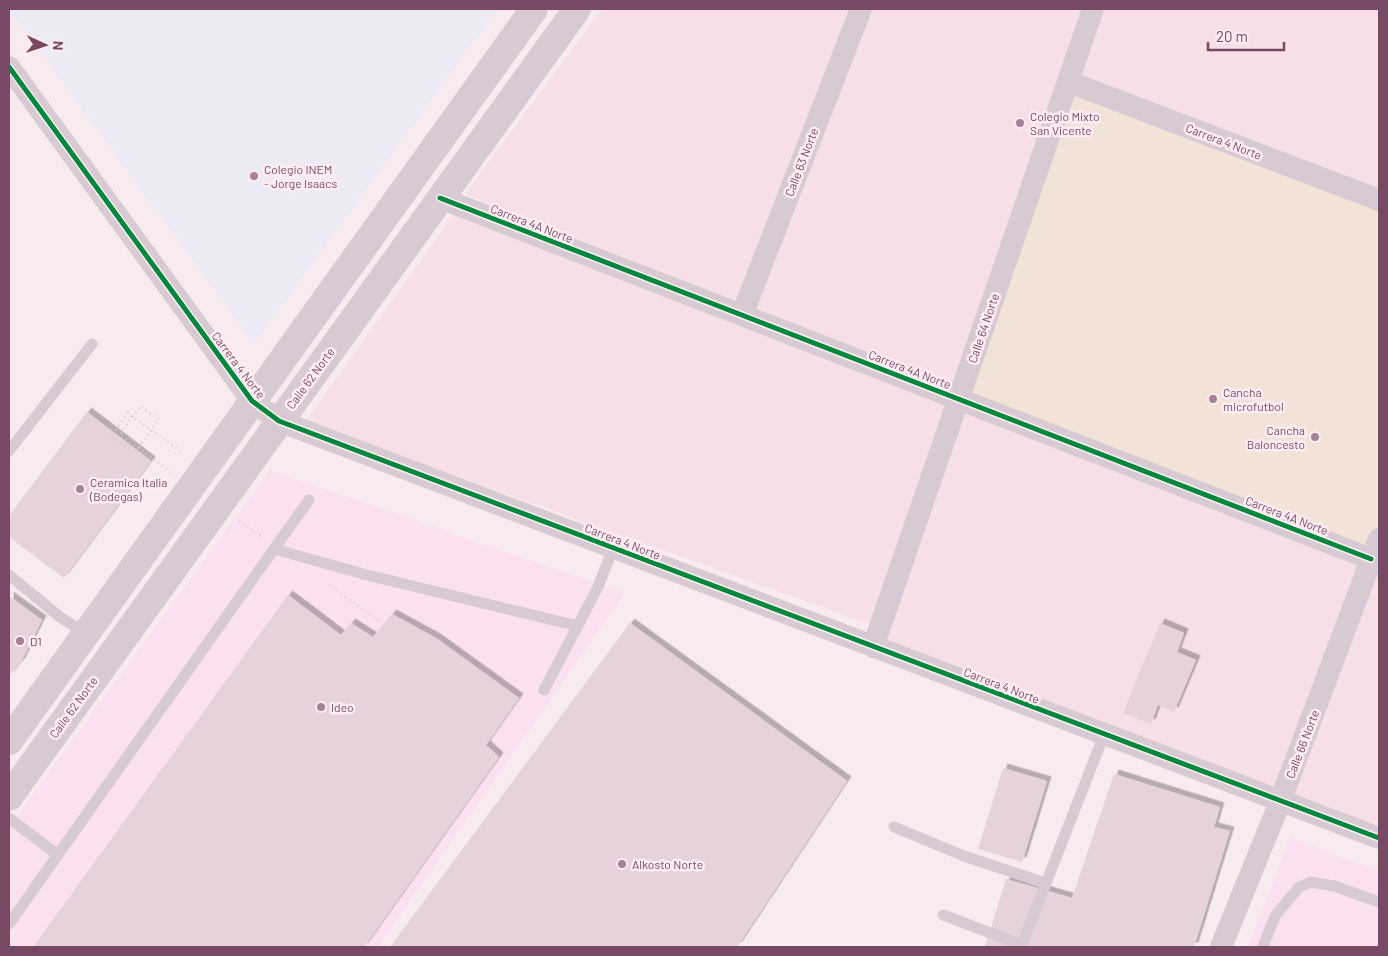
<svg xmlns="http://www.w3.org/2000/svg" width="1388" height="956" font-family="Barlow,sans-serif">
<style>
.residential{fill:#f6dfe7}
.commercial{fill:#fbe1f0}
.education{fill:#eceaf5}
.green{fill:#f1e3d7}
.building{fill:#e5d2db;filter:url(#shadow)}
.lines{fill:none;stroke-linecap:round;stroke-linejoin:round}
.path{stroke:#d9cbd2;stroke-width:3;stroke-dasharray:1 4;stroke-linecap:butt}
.lane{stroke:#d8cad2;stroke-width:11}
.street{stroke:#d8cad2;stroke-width:22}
.secondary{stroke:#d8cad2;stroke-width:28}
.cycleway-casing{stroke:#ffedf3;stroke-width:8}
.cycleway{stroke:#00873e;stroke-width:5}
.poi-dot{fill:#a48295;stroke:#ffedf3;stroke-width:2}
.labels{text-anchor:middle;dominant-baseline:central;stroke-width:5;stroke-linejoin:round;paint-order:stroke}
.poi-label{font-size:12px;fill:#774965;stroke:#ffedf3;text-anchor:start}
.street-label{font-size:12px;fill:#774965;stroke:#ffedf3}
</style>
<defs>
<filter id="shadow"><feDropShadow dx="4.5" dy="-4.5" stdDeviation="0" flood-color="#0004"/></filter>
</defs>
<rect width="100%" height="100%" fill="#f8ebef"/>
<path class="residential" d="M 602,9 L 854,9 L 738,302 L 465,194 Z
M 867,9 L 1087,9 L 953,391 L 751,312 Z
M 1104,9 L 1379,9 L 1379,196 L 1079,83 Z
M 457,210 L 954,403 L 875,626 L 305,422 Z
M 959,399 L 1379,541 L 1379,838 L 873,647 Z"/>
<path class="commercial" d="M 270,470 L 625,593 L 378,947 L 9,947 L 9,827 Z
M 1290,838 L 1379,871 L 1379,947 L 1248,947 Z"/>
<path class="education" d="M 9,9 L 497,9 L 254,344 Z"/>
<path class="green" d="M 1069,82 L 1379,200 L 1379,538 L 1371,559 L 959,399 Z"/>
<path class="building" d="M 87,412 L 151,461 L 64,578 L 9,537 L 9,516 Z
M 288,595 L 341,635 L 351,623 L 373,637 L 392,614 L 436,638 L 519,698 L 486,745 L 499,757 L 364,947 L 33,947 Z
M 9,596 L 42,620 L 21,662 L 9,676 Z
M 630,623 L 847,781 L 737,947 L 390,947 Z
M 1160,623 L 1184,633 L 1177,652 L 1196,660 L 1174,712 L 1158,705 L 1151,724 L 1123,713 Z
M 1003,768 L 1047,781 L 1022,862 L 978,849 Z
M 1114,774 L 1220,807 L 1214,827 L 1230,831 L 1194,947 L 985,947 L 1006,879 L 1072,898 Z"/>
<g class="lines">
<path class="path" d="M 171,472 L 120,435 L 140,406 L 159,419 L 135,453 L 111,436 L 128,413 L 183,453
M 239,521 L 261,536
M 329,585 L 381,623"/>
<path class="lane" d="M 9,451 L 92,344
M 274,549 L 309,500
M 9,575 L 60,617 L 86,633
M 544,690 L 598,587 L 613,548
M 9,818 L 58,855
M 894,827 L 964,856 L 1045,883
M 943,915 L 1022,945
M 9,924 L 274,549 L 367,575 L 578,626
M 1021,947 L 1104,735
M 1263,947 L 1275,916 L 1299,887 L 1311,882 L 1334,886 L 1379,902"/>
<path class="street" d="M 9,67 L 252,401 L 279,421 L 1379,838
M 1069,82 L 1379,200
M 440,198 L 1371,559
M 742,315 L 861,9
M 873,647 L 1093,9
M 1221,947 L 1280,802 L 1379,539"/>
<path class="secondary" d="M 9,741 L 534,9
M 9,797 L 577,9"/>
<defs>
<path id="cycleway" d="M 9,67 L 252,401 L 279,421 L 1379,838
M 440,198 L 1371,559"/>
</defs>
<use href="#cycleway" class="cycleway-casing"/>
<use href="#cycleway" class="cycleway"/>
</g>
<g class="poi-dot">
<circle cx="1020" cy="123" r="5"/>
<circle cx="254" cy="176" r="5"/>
<circle cx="1213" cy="399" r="5"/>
<circle cx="1315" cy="437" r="5"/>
<circle cx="80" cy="489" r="5"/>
<circle cx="20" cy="641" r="5"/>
<circle cx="321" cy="707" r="5"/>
<circle cx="622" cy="864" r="5"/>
</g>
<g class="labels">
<g class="poi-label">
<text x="1030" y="116">Colegio Mixto<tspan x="1030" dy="14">San Vicente</tspan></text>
<text x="264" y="169">Colegio INEM<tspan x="264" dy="14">- Jorge Isaacs</tspan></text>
<text x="1223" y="392">Cancha<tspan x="1223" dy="14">microfutbol</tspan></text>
<text x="1305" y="430" text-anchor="end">Cancha<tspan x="1305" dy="14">Baloncesto</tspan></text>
<text x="90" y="482">Ceramica Italia<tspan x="90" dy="14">(Bodegas)</tspan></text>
<text x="30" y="641">D1</text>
<text x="331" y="707">Ideo</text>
<text x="632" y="864">Alkosto Norte</text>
</g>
<g class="street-label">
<text transform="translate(1224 141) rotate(21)">Carrera 4 Norte</text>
<text transform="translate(801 162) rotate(-69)">Calle 63 Norte</text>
<text transform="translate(532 223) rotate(21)">Carrera 4A Norte</text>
<text transform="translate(983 328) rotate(-71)">Calle 64 Norte</text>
<text transform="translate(239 365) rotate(53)">Carrera 4 Norte</text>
<text transform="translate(910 369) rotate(21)">Carrera 4A Norte</text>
<text transform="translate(310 378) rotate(-54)">Calle 62 Norte</text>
<text transform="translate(1287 515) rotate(21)">Carrera 4A Norte</text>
<text transform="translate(623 541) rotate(21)">Carrera 4 Norte</text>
<text transform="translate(1002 685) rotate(21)">Carrera 4 Norte</text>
<text transform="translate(73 707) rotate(-54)">Calle 62 Norte</text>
<text transform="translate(1302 744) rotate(-69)">Calle 66 Norte</text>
</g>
</g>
<rect width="1388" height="956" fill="none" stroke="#774965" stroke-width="20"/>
<g transform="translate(45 45) rotate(93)" stroke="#ffedf3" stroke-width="4" paint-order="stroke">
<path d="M0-4L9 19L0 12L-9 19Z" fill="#774965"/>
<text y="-8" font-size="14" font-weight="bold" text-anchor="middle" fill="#774965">N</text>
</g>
<path d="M1208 42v8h76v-8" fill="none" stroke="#774965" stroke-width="2.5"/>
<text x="1216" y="42" font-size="15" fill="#774965" stroke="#ffedf3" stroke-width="4" paint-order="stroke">20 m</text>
</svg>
